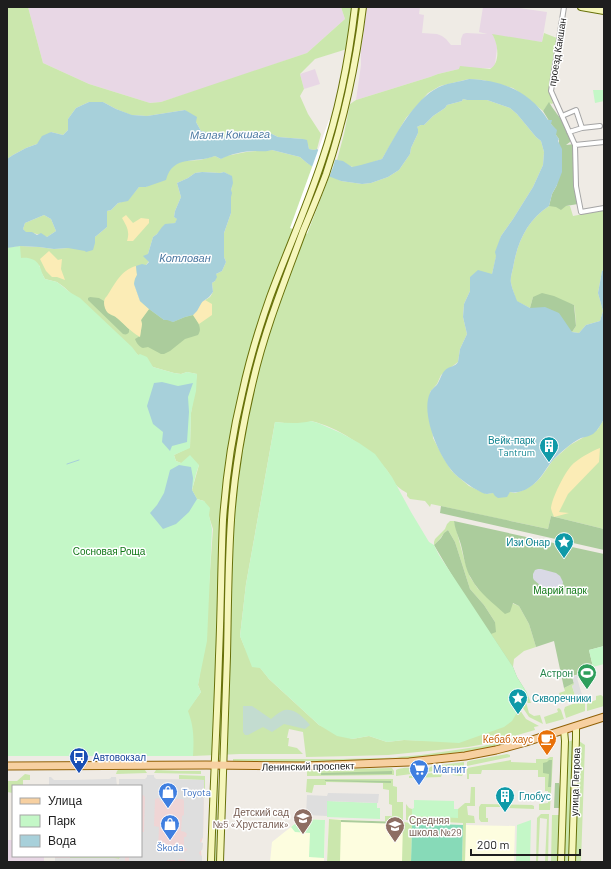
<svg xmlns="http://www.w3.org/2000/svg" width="611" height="869" font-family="Barlow,sans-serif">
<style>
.commercial{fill:#efd5d5}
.industrial{fill:#e8d7e5}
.education{fill:#fdfddf}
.grass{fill:#cbe7ad;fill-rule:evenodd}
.forest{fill:#abcc9c}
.wetland{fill:#c3dcd0}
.sand{fill:#fbecb6}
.park{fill:#c4f7c7}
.pitch{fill:#87dab8}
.parking{fill:#dedede;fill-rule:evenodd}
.plaza{fill:#d9d9e5}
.water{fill:#a7d0da;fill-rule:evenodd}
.pier{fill:#fff}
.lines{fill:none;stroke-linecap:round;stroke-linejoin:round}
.stream{stroke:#a7d0da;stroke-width:1}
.street-casing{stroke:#a5a5a5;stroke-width:6}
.secondary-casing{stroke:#68710a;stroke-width:8}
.primary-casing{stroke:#926107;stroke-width:9}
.street{stroke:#fff;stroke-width:4}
.secondary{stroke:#f5f6bb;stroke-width:6}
.primary{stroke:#f7d0a1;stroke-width:7}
.labels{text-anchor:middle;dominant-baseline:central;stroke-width:3;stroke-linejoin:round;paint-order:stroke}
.street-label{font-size:10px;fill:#1e1e1e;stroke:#fff}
.culture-label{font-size:10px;fill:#0d838f;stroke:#fff;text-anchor:end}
.park-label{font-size:10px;fill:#117817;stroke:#fff}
.leisure-label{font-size:10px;fill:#27864d;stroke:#fff;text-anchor:end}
.food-label{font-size:10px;fill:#c56008;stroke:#fff;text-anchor:end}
.transit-label{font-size:10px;fill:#164399;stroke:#fff;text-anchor:start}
.shop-label{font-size:10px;fill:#366cbe;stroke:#fff;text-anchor:start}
.education-label{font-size:10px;fill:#785e54;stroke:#fff;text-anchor:end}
.water-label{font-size:11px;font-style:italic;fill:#4c79a2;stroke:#fff}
</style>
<rect width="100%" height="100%" fill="#efebe5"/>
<path class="commercial" d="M 119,779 L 204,780 L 203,837 L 201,843 L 203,843 L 202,850 L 201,850 L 202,862 L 55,862 L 55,857 L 141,856 L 141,786 L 119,786 Z"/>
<path class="industrial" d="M 28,7 L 341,7 L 345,19 L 307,53 L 208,87 L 161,102 L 150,103 L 89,84 L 43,63 Z
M 367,7 L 420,7 L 419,14 L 424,15 L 422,33 L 437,34 L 442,36 L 446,39 L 451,45 L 461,45 L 461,39 L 463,34 L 466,33 L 487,34 L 479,32 L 483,7 L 512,7 L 547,12 L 542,42 L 493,35 L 496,42 L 497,48 L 495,64 L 494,67 L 491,68 L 459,69 L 438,74 L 430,77 L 356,100 L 361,65 L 361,50 L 364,32 L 363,30 Z
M 315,69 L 320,84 L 304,89 L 300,74 Z
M 7,840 L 13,840 L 13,856 L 44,856 L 44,862 L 7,862 Z"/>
<path class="education" d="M 301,819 L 325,820 L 324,862 L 270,862 L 272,842 Z
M 329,819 L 463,825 L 462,862 L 327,862 Z
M 466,825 L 515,826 L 514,862 L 465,862 Z"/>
<path class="grass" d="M 7,7 L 28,7 L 43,63 L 89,84 L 150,103 L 161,102 L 307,53 L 345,19 L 341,7 L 353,7 L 347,49 L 315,59 L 300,74 L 304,89 L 300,96 L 308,114 L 321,134 L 317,149 L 314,150 L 309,149 L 308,145 L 303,139 L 278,137 L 268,132 L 262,134 L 254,134 L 245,136 L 237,136 L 218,138 L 212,133 L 201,131 L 196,122 L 185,110 L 147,116 L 131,115 L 116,109 L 103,102 L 89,102 L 76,108 L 68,119 L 68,130 L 63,135 L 51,132 L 37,144 L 26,148 L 13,155 L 7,159 Z
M 544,33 L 557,38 C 554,55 549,73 550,91 C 550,95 553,99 553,103 L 552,104 L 549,103 L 543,111 L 527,98 L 513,88 L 483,80 L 469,79 L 440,86 L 428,93 L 406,118 L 382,159 C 375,161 360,168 353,167 C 349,166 342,161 337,160 L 344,134 L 350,104 L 356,100 L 430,77 L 438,74 L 459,69 L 460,66 L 490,69 C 501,63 498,43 492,34 L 542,42 Z
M 463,99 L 467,100 L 487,100 L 510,108 L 517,114 L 536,137 L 541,141 L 544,152 L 543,165 L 533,187 L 513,219 L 501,236 L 492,274 L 470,277 L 470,291 L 464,304 L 463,317 L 467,334 L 460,349 L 458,362 L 441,375 L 437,384 L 430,392 L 433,438 L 443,457 L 451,470 L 456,475 L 469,486 L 487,494 L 492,493 L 508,494 L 510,492 L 515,493 L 521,491 L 528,488 L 535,483 L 541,477 L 553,460 L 570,445 L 598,429 L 604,419 L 604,529 L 551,516 L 548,529 L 431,504 L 430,507 L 425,501 L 410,499 L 407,496 L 407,493 C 404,491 400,489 397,486 C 392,481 390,473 385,468 C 367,447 338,427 311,421 L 304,425 L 275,422 L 246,584 L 240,636 L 245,648 L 269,679 L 319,725 L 352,739 L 369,736 L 387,742 L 404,740 L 435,741 L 516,704 L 526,719 L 539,726 L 534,727 L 535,730 L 490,743 L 468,747 L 388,755 L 352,756 L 306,757 L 303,732 L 289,729 L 287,738 L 289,738 L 288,746 L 297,748 L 303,754 L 240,754 L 193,756 L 163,756 L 187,711 L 201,692 L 198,685 L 205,641 L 213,529 L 204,501 L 197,499 L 192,490 L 199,465 L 181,463 L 176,461 L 174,455 L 190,447 L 191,413 L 197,374 L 187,372 L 181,374 L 174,373 L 153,367 L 138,355 L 64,287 L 57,282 L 45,279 L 40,270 L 40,266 L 20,258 L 7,248 L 20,246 L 39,247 L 54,249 L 68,248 L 75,248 L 95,243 L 95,237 L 107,227 L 107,211 L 111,210 L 118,203 L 128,200 L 139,187 L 146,187 L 167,173 L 175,164 L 183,161 L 200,160 L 215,156 L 221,159 L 226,156 L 246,152 L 257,151 L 264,151 L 272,150 L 300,157 L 307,163 L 341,181 L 362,184 L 371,183 L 388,177 L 399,170 L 410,154 L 411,148 L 418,133 L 417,127 L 421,125 L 424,125 L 433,116 L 445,108 L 447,105 L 462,101 ZM 202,172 L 220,173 L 224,172 L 231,176 L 232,186 L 231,190 L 231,213 L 224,233 L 224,257 L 226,262 L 222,271 L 216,274 L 215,281 L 212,283 L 213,292 L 210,297 L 202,302 L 140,301 L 134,284 L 146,265 L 149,261 L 148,254 L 153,237 L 170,224 L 175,223 L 178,219 L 174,217 L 175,211 L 181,197 L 177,183 L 188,178 L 195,173 Z
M 549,206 L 570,206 L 573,216 L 604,210 L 604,270 L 602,271 L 598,293 L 603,311 L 600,321 L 586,325 L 579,333 L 572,332 L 576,326 L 575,311 L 574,305 L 565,302 L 533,297 L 530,308 L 516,301 C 515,295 512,289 511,283 C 510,279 512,272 513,268 C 517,243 527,220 549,206 Z
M 44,215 L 51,219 L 56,231 L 47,237 C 40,235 33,232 26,233 L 23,229 L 25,223 Z
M 450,521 L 454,521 L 604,554 L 454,521 L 464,559 L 470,577 L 478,589 L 519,606 L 529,624 L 536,647 L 524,651 L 514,659 L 513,667 L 490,634 L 492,633 L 495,622 L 484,605 L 470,589 L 455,542 L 448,530 C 443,533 439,541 434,545 L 434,542 L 435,539 L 445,529 L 447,524 Z
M 574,683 L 574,685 L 572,686 L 575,695 L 577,695 L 578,698 L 564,703 L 562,702 L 559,693 L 565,691 L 564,688 Z
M 527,693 L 531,703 L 528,703 L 527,702 L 526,702 L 529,713 L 534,716 L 540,715 L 543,724 L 529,717 L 521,705 L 525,699 Z
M 601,695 C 605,697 604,702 604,706 L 587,711 L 587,703 L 596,700 L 596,696 Z
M 583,700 L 585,702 L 585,711 L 566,718 L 564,710 L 565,707 Z
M 559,708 L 561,710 L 564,719 L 546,724 L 544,717 L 558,712 L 557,709 Z
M 520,736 L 521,739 L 506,744 L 480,750 L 402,759 C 397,756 387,758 382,761 L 269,763 L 266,761 L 233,761 L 233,759 L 339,759 L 384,758 L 421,755 L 483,746 Z
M 574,740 L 570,862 L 564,862 L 567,742 Z
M 579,741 L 585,745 L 581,862 L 574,862 L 577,777 L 578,768 Z
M 507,754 L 510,755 L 510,757 L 467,766 L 467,762 L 469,761 Z
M 550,757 L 553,757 L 550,810 L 539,810 L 539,804 L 548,803 L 548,791 L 545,791 L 545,777 L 538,777 L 538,770 L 482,770 L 481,774 L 469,774 L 469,779 L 467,779 L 467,768 L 511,760 L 511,762 L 536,763 L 536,759 L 547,759 Z
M 464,762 L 464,767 L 396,776 L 396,770 L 398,769 C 404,768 412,766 415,772 L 428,770 L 430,767 L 433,766 Z
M 392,768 L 394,771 L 394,775 L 307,776 L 307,771 L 308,770 Z
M 463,769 L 463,774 L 462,776 L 452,775 L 451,773 L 443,773 L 442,774 L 441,777 L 409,778 L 409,776 Z
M 118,770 L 145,770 L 147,773 L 116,774 L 117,771 Z
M 156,770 L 179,771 L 201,771 L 201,774 L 154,773 Z
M 25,774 L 30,775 L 30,780 L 23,780 L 23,786 L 13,786 L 13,793 L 7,792 L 7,781 L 17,781 Z
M 179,775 L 205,776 L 205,798 L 204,798 L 204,780 L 179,779 Z
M 307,779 L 393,779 L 393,786 L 397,787 L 397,802 L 403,802 L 403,822 L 412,823 L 411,862 L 402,862 L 403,822 L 385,821 L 385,816 L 392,816 L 392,805 L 389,804 L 389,790 L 383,789 L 383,783 L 326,782 L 326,785 L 314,785 L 312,793 L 306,792 Z
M 216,780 L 218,780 L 216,862 L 214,862 Z
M 471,787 L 475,787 L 475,806 L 467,806 L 468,815 L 474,816 L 475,823 L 466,823 L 465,862 L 462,862 L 463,823 L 406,820 L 406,804 L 409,808 L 412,809 L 412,816 L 458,817 L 458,809 L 465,803 L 470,803 Z
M 481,804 L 532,805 L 534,806 L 534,809 L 508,808 L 503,806 L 500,807 L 486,807 L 486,818 L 488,818 L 488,822 L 481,822 L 479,819 L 479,807 Z
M 541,814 L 549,814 L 548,862 L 545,862 L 547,819 L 540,818 L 538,862 L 536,862 L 537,818 Z
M 552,815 L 560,815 L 559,862 L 551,862 Z
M 329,819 L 341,820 L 340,862 L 327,862 Z
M 70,856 L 121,856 L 119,859 L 113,858 L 70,858 Z"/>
<path class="forest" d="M 549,102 C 556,115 571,127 570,142 L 566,145 L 574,144 L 573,179 L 578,204 L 566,206 L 561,210 L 556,207 L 549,206 L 552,194 L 557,185 L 559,139 L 556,135 L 556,130 L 551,124 L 543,111 Z
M 542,293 L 554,296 L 574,305 L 576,326 L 572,332 L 530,308 L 533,297 Z
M 90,297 L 99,298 L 104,301 L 105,306 L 111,315 C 117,316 124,325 129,329 L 129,332 C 128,334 126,335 123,334 L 88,300 L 88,298 Z
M 149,309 L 164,320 L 167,319 L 173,322 L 185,317 L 193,315 C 197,321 203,328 198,335 L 185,339 L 170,351 L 164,354 L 161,354 L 148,347 C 147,347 144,348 143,348 C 139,347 136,342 135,339 L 140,336 L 142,324 L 141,320 Z
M 441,506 L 548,529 L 551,516 L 604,529 L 604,550 L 440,513 Z
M 454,521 L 604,554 L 604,646 L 589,650 L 593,667 L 590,671 L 572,676 L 574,683 L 564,688 L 554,641 L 536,647 L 529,624 L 519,606 L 513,603 L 510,612 L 505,614 C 493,603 479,593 471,578 C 465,569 464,556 461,545 C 459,537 455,530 454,521 Z
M 448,530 L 455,542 L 470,589 L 484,605 L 495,622 L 496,632 L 491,634 L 513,667 L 517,677 L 527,693 L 525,699 L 434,545 L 441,538 L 444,533 Z
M 549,760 L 552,760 L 551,787 L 548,787 L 549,774 L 543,773 L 543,763 L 547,762 Z
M 392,771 L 392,774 L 321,775 L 321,773 Z
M 325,780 L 391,781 L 391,783 L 325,781 Z
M 555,783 L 559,783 L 560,790 L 560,808 L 554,808 Z
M 341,820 L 403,822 L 403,824 L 341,822 Z"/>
<path class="wetland" d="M 243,706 L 252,706 L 271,719 C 275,716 280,711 285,710 C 295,708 304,718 310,725 L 305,729 L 284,724 L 272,732 L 263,727 L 248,735 L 245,735 L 243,732 Z"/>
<path class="sand" d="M 126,215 L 133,223 L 141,218 L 149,219 L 149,223 L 133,241 L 127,241 C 130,231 127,227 122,218 Z
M 49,251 L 58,260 L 62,259 L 61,269 L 65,280 L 57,277 L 52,277 L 46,271 L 40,259 Z
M 136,266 L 137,275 L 135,279 L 134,284 L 140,301 L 149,309 L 141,320 L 142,324 L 140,337 C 131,332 124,324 117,318 C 114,315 111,315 108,313 C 104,309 102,300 107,296 C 115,284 121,270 136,266 Z
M 205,300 L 212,304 L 212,315 L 199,324 L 193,315 C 198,310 199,303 205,300 Z
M 600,448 L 599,462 L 568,494 L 559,512 L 569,513 L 554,517 C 553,514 551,510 551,508 C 552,498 564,474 571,466 C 577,459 592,451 600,448 Z"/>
<path class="park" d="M 593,90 L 603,90 L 604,101 L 595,103 Z
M 20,246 L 21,258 C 28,257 37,259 40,267 C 42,272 42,274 45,279 L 57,282 L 71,293 L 80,298 L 132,347 L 138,355 L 140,354 L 147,357 L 153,367 L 174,373 L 181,374 L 187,372 L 197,374 L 196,391 L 191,413 L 190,448 L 174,455 L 176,461 L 181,463 L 190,455 L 199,465 L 196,474 L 192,490 L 197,499 L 204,501 L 210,508 L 209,515 L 212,529 L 207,641 L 198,685 L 201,692 L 188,711 C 194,727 194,739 193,756 L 7,756 L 7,248 Z
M 311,421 L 318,423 L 341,433 L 359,443 L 375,454 L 392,477 L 411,512 L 429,542 L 434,545 L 439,555 L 513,667 L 517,677 L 527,693 L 525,699 L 512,721 L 504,727 L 459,743 L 404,740 L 387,742 L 369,736 L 352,739 L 337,736 L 319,725 L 269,679 L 260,668 L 252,667 L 240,636 L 246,584 L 275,422 C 287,423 299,424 311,421 Z
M 604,646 L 604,664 L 593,667 L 589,650 Z
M 414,800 L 454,801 L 454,809 L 458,809 L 458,818 L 412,816 L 412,809 L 414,808 Z
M 327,801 L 377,803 L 377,808 L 380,808 L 380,819 L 327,817 Z
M 301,819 L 325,820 L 324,858 L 309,857 L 310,833 L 295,832 L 291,827 Z
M 531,820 L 530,862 L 516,862 L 517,825 Z"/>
<path class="pitch" d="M 412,823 L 463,825 L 462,862 L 411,862 Z"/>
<path class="parking" d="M 588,671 L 589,674 L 577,678 L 582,695 L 578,697 L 577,695 L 575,695 L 572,686 L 574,684 L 572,677 Z
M 147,775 L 154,775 L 154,777 L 156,779 L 204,780 L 203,837 L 200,840 L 200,842 L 203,843 L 202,850 L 200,851 L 199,853 L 200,855 L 202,856 L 202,862 L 186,862 L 185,860 L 179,859 L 177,862 L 176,862 L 175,860 L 167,860 L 166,862 L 146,861 L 146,862 L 129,862 L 129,856 L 141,856 L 141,832 L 144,832 L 145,797 L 143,795 L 141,795 L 141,786 L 119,786 L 119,779 L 145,779 L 147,777 ZM 173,797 L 175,797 L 176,799 L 183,799 L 184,801 L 184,815 L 182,816 L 181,831 L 185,832 L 187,834 L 186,837 L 184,837 L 184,847 L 186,848 L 187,850 L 184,852 L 182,852 L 181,849 L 158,849 L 159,827 L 154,826 L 155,799 L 159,798 L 160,801 L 162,801 L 163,799 L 172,799 Z
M 49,777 L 51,777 L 54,780 L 70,780 L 109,779 L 111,778 L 111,777 L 116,777 L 117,786 L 49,786 Z
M 328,793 L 379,794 L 378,803 L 327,801 L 327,816 L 306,815 L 307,795 L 327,796 Z
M 121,856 L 125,856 L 125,862 L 55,862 L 55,858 L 113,858 L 119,859 Z"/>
<path class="plaza" d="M 538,569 L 541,569 L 556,573 L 560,576 L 563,582 L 562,587 L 560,590 L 553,593 L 548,592 L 534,580 L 533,578 L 533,574 L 535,570 Z"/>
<path class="water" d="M 469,79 C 501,80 530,91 548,120 L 552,120 L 551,124 L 557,130 L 556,135 L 559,139 L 558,141 L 562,149 L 562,172 L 557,185 L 552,194 L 549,206 C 527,220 517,243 513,268 C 512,272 510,279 511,283 C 512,289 515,295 517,301 L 530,308 L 545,307 L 559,313 L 572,332 L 579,333 L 586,325 L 600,321 L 603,311 L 598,293 L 602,271 L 604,270 L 604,419 C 601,424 598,430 593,434 C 590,436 585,437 581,438 C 571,443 562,451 554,459 C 547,466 543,476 535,483 C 529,489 518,494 510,492 L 507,497 L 498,498 L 495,496 L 493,493 C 491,493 489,494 487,494 C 481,494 461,480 456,475 C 440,460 420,414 430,393 C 431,389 436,387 438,383 C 441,378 442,371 448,368 C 449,367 452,367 453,366 C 455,365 457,364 458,362 L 460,349 L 467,334 L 463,317 L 464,304 L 470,291 L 470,277 L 478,270 L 492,274 L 496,256 L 495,252 L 501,236 L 513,219 L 533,187 L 543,165 L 544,152 L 541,141 L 536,137 L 517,114 L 510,108 L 487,100 L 467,100 L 463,99 L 462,101 L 447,105 L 445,108 L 433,116 L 424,125 L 421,125 L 417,127 L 418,129 L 418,133 L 411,148 L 410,154 L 399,170 L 388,177 L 371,183 L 362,184 L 341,181 L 323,174 L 307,163 L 300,157 L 272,150 C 266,152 261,151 255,151 C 244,151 230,154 221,159 L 215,156 C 195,164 173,154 166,180 L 146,187 L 139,187 L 128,201 L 118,203 L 111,210 L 107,211 L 107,227 L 95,237 L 95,243 L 93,250 L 86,252 L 85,251 L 68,248 L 54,249 L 39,247 L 20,246 L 7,248 L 7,159 L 13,155 L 26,148 L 37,144 L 42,136 L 51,132 L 63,135 L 68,130 L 68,119 L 76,108 L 89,102 L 103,102 L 116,109 L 132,115 L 147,116 L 185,110 L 197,117 L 196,122 L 201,131 L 212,133 L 219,138 L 237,136 L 245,136 L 254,134 L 262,134 L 268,132 L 278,137 L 303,139 L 307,140 L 309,149 L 314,150 L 317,149 L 332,159 L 343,161 L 352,167 L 361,165 L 382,159 C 396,135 413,100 439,87 C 447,83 459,82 469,79 ZM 44,215 L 51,219 L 56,231 L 47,237 L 41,233 L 37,235 L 32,232 L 26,232 L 23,229 L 25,223 Z
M 202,172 L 220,173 L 224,172 L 232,176 L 233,183 L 231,190 L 232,193 L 231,197 L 231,213 L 224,233 L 224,257 L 226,262 L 222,271 L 216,274 L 217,277 L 215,281 L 212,283 L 213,292 L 209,297 L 202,302 L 197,311 L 193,315 L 185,317 L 173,322 L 167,320 L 164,320 L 149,309 L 140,301 L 134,284 L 135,279 L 137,275 L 136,266 L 142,264 L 146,265 L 149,262 L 143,256 L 148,254 L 153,237 L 157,234 L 162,227 L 165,224 L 175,223 L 177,219 L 174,217 L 175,211 L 181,197 L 177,183 L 188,178 L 195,173 Z
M 162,382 L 178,386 L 193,383 L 188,397 L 189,412 L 187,442 L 172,446 L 170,451 L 162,442 L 163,432 L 153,424 L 147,406 L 154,383 Z
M 179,465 L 191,467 L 193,478 L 192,490 L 197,499 L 189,512 L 176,524 L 163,529 L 150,513 L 157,505 L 164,493 L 170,470 Z"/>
<path class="pier" d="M 329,120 L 345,125 L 333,167 L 307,234 L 290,228 Z"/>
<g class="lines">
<path class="stream" d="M 67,464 L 79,460"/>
<defs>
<path id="street" d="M 564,7 L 551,91 L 575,145 L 576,186 L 581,212 L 604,208
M 562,116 L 576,110 L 582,128
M 569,132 L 582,128 L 600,126
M 575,145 L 604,142"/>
<path id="secondary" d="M 581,7 L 604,11
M 211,862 C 213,793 217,724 219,656 C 221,610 221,565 223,520 C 226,477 232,435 242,394 C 249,361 259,328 270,297 C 287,251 307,207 322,161 C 339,111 349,59 355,7
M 220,862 C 222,793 225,724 227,656 C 228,610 228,565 231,520 C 234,473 242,427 253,381 C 265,329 285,280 303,231 C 311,212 319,193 326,174 C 344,120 356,64 363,7
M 561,862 L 565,741 L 564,730
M 572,862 L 576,738 L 576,726"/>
<path id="primary" d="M 7,766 L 206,765 L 304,766 L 409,762 L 465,756 L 496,750 L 526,742 L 604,717"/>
</defs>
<use href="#street" class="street-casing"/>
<use href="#secondary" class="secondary-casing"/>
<use href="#primary" class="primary-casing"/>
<use href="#street" class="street"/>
<use href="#secondary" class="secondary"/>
<use href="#primary" class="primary"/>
</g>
<defs>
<symbol id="building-pin" viewBox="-11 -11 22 30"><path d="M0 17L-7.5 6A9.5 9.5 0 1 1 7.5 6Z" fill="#0f9aa8" stroke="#fff"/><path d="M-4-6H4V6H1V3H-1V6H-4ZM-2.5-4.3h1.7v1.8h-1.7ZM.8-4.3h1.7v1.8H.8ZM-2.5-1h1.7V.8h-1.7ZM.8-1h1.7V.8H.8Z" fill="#fff"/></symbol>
<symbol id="sight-pin" viewBox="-11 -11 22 30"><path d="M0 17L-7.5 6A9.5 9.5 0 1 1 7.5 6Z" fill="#0f9aa8" stroke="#fff"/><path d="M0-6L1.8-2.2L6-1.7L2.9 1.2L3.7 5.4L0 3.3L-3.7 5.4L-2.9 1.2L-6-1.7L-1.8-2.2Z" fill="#fff"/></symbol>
<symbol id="stadium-pin" viewBox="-11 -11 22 30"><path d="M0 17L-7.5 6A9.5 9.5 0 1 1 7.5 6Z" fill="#2e9e5b" stroke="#fff"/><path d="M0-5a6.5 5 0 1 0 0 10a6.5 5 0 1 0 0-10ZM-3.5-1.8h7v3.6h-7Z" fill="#fff"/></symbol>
<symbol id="cafe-pin" viewBox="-11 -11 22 30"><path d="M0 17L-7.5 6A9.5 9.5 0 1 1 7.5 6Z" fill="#e8710a" stroke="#fff"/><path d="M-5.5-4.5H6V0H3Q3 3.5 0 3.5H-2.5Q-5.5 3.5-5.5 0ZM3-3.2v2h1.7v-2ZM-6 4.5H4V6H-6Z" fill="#fff"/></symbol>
<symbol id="bus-pin" viewBox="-11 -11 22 30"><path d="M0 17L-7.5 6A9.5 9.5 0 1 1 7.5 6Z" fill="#1a4fb4" stroke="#fff"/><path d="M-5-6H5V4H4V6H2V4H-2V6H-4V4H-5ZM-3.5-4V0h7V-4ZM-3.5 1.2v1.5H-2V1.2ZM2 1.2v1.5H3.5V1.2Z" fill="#fff"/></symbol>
<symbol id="supermarket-pin" viewBox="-11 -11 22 30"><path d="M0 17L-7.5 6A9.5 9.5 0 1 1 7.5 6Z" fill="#3f7fe0" stroke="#fff"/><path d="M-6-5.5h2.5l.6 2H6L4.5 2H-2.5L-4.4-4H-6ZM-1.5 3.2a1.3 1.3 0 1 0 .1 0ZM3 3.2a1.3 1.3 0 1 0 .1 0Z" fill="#fff"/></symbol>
<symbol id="shop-pin" viewBox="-11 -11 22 30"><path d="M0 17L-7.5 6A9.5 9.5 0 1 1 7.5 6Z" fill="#3f7fe0" stroke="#fff"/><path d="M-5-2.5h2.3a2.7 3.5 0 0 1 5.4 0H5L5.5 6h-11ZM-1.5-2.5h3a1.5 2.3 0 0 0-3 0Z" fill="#fff"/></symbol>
<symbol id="school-pin" viewBox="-11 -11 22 30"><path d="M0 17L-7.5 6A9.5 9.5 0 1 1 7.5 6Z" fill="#8d6e63" stroke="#fff"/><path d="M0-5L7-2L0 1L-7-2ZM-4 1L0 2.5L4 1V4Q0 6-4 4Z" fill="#fff"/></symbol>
</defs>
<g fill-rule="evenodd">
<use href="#building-pin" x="538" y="435" width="22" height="30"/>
<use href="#sight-pin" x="553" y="531" width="22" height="30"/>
<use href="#stadium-pin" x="576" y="662" width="22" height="30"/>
<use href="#sight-pin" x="507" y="687" width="22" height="30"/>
<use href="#cafe-pin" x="536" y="728" width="22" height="30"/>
<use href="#bus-pin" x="68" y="746" width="22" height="30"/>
<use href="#supermarket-pin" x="408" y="758" width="22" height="30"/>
<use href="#shop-pin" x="157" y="781" width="22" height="30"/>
<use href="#building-pin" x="494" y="785" width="22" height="30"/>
<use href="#school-pin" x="292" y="807" width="22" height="30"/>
<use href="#shop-pin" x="159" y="813" width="22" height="30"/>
<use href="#school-pin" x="384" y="815" width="22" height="30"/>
</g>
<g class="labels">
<g class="street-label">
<text transform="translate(557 52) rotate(-81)">проезд Какшан</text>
<text transform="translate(308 766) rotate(-1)">Ленинский проспект</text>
<text transform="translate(575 782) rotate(-88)">улица Петрова</text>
</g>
<g class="culture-label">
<text x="535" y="440">Вейк-парк<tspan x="535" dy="12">Tantrum</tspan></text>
<text x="550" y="542">Изи Онар</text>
<text x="532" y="698" text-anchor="start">Скворечники</text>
<text x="519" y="796" text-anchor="start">Глобус</text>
</g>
<g class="park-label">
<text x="109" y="551">Сосновая Роща</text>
<text x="560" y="590">Марий парк</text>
</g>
<g class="leisure-label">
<text x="573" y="673">Астрон</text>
</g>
<g class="food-label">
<text x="533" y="739">Кебаб хаус</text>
</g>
<g class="transit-label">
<text x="93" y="757">Автовокзал</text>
</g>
<g class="shop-label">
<text x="433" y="769">Магнит</text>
<text x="182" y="792">Toyota</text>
<text x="170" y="847" text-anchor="middle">Škoda</text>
</g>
<g class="education-label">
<text x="289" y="812">Детский сад<tspan x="289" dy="12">№5 «Хрусталик»</tspan></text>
<text x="409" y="820" text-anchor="start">Средняя<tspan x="409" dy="12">школа №29</tspan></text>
</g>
<g class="water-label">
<text transform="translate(230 134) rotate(-1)">Малая Кокшага</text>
<text x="185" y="257">Котлован</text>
</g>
</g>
<rect width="611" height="869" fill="none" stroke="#1e1e1e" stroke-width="16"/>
<rect x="12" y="785" width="130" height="72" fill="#ffffff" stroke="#a5a5a5"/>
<rect x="20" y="798" width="20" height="6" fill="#f7d0a1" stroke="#a5a5a5"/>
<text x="48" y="805" font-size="12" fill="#1e1e1e">Улица</text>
<rect x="20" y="815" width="20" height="12" fill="#c4f7c7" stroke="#a5a5a5"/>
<text x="48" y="825" font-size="12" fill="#1e1e1e">Парк</text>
<rect x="20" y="835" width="20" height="12" fill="#a7d0da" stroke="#a5a5a5"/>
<text x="48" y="845" font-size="12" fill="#1e1e1e">Вода</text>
<path d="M471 849v6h109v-6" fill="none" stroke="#1e1e1e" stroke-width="2"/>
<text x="477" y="849" font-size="12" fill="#1e1e1e" stroke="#ffffff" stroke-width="3" paint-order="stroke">200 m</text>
</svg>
